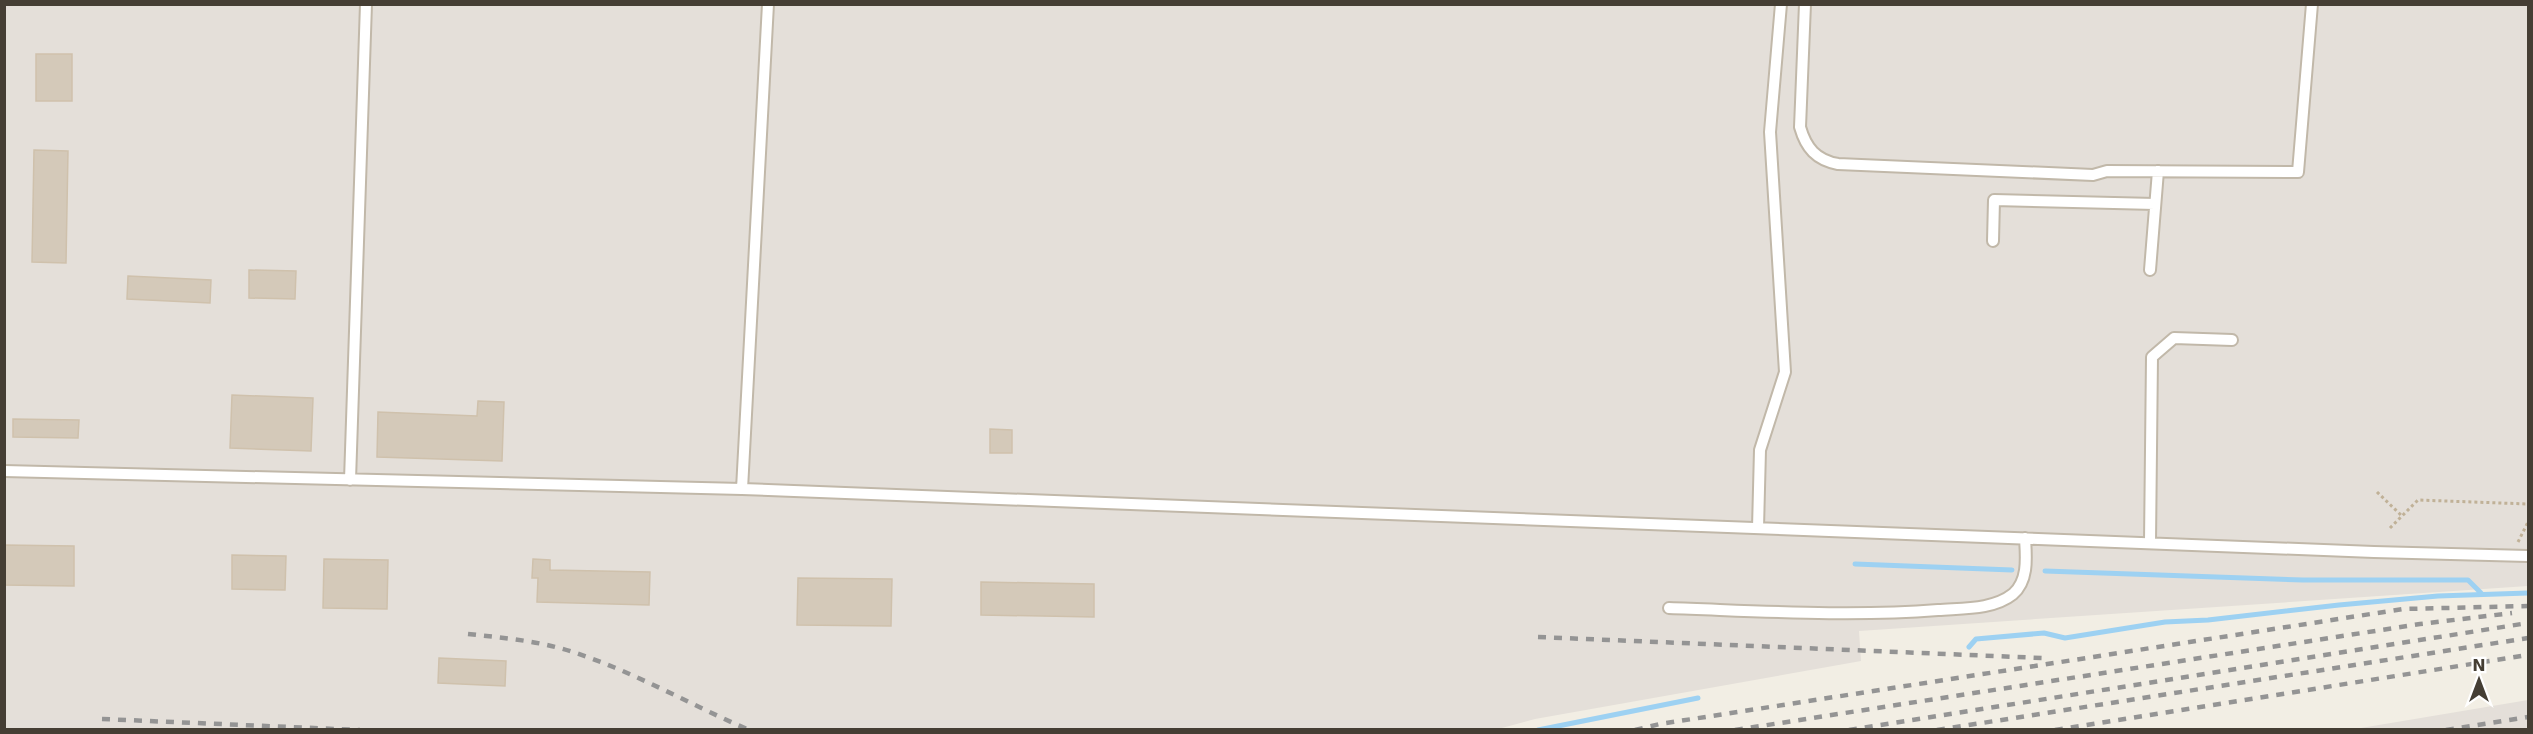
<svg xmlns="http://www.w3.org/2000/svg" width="2533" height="734" font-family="'DejaVu Sans',sans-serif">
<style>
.industrial{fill:#e4dfd9}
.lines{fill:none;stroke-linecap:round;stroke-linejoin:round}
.stream{stroke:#9dd1f2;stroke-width:5}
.building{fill:#d4c9b9;stroke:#cfc1ac;stroke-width:1.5}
.lane-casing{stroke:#c1b8a9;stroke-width:14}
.path{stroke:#c0b197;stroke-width:3;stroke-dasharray:3 3;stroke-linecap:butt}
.lane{stroke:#fff;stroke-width:10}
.rail{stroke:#949494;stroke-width:4.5;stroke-dasharray:8 8;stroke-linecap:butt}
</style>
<rect width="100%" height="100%" fill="#f2eee4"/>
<path class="industrial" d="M 4,5 L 2528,5 L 2528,586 L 1859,631 L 1861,661 L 1535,719 L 1498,729 L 5,729 Z
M 2528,700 L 2528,729 L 2355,729 Z"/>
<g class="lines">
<path class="stream" d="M 1855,564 L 2012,570
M 2045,571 L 2303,580 L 2468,580 L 2481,593
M 1969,647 L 1976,639 L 2044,633 L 2065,638 L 2165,622 L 2208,620 L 2339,605 L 2438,596 L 2528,593
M 1538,730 L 1698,698"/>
</g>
<path class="building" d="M 36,54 L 72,54 L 72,101 L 36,101 Z
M 34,150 L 68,151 L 66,263 L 32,262 Z
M 249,270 L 296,271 L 295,299 L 249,298 Z
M 128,276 L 211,280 L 210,303 L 127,299 Z
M 232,395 L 313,398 L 311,451 L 230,448 Z
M 478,401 L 504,402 L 502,461 L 377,457 L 378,412 L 477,416 Z
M 13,419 L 79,420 L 78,438 L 13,437 Z
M 990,429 L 1012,430 L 1012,453 L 990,453 Z
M 4,545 L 74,546 L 74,586 L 4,585 Z
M 232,555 L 286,556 L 285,590 L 232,589 Z
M 324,559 L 388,560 L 387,609 L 323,608 Z
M 533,559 L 550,560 L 550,570 L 650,572 L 649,605 L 537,602 L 538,578 L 532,578 Z
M 798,578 L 892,579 L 891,626 L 797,625 Z
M 981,582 L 1094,584 L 1094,617 L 981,615 Z
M 439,658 L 506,661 L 505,686 L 438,683 Z"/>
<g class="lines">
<defs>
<path id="lane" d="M 1805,4 L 1800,127 C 1806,148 1816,160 1838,164 L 2093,175 L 2107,171 L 2298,172 L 2312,4
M 1993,241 L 1994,200 L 2155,204
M 2150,270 L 2158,171
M 4,471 L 742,489 L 2374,552 L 2528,556
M 350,480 L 366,4
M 742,489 L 768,4
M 1758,528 L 1760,450 L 1785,372 L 1770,132 L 1781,4
M 2150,542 L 2152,357 L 2174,338 L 2232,340
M 1669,608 C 1759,611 1849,617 1938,610 C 1962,608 1993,610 2013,594 C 2029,580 2026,556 2025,538"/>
</defs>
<use href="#lane" class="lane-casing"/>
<path class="path" d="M 2377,492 L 2402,516
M 2390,528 L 2418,500 L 2528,504
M 2518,542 L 2528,522"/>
<use href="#lane" class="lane"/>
<path class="rail" d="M 468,634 C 505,638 541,641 576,653 C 636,673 691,705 749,730
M 1538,637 L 2042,658
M 102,719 L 360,730
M 1635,730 L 1660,724 L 2403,609 L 2528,606
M 1735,730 L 2420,624 L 2512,613
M 1849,730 L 2528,623
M 1937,730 L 2528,638
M 2055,730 L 2528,655
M 2446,730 L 2528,717"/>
</g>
<rect width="2533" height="734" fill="none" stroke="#453e34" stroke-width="12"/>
<g transform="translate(2479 680)" stroke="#ffffff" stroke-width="4.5" paint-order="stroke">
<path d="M0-4.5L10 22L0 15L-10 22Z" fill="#453e34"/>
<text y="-9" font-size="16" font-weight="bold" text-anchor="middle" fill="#453e34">N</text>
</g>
</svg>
